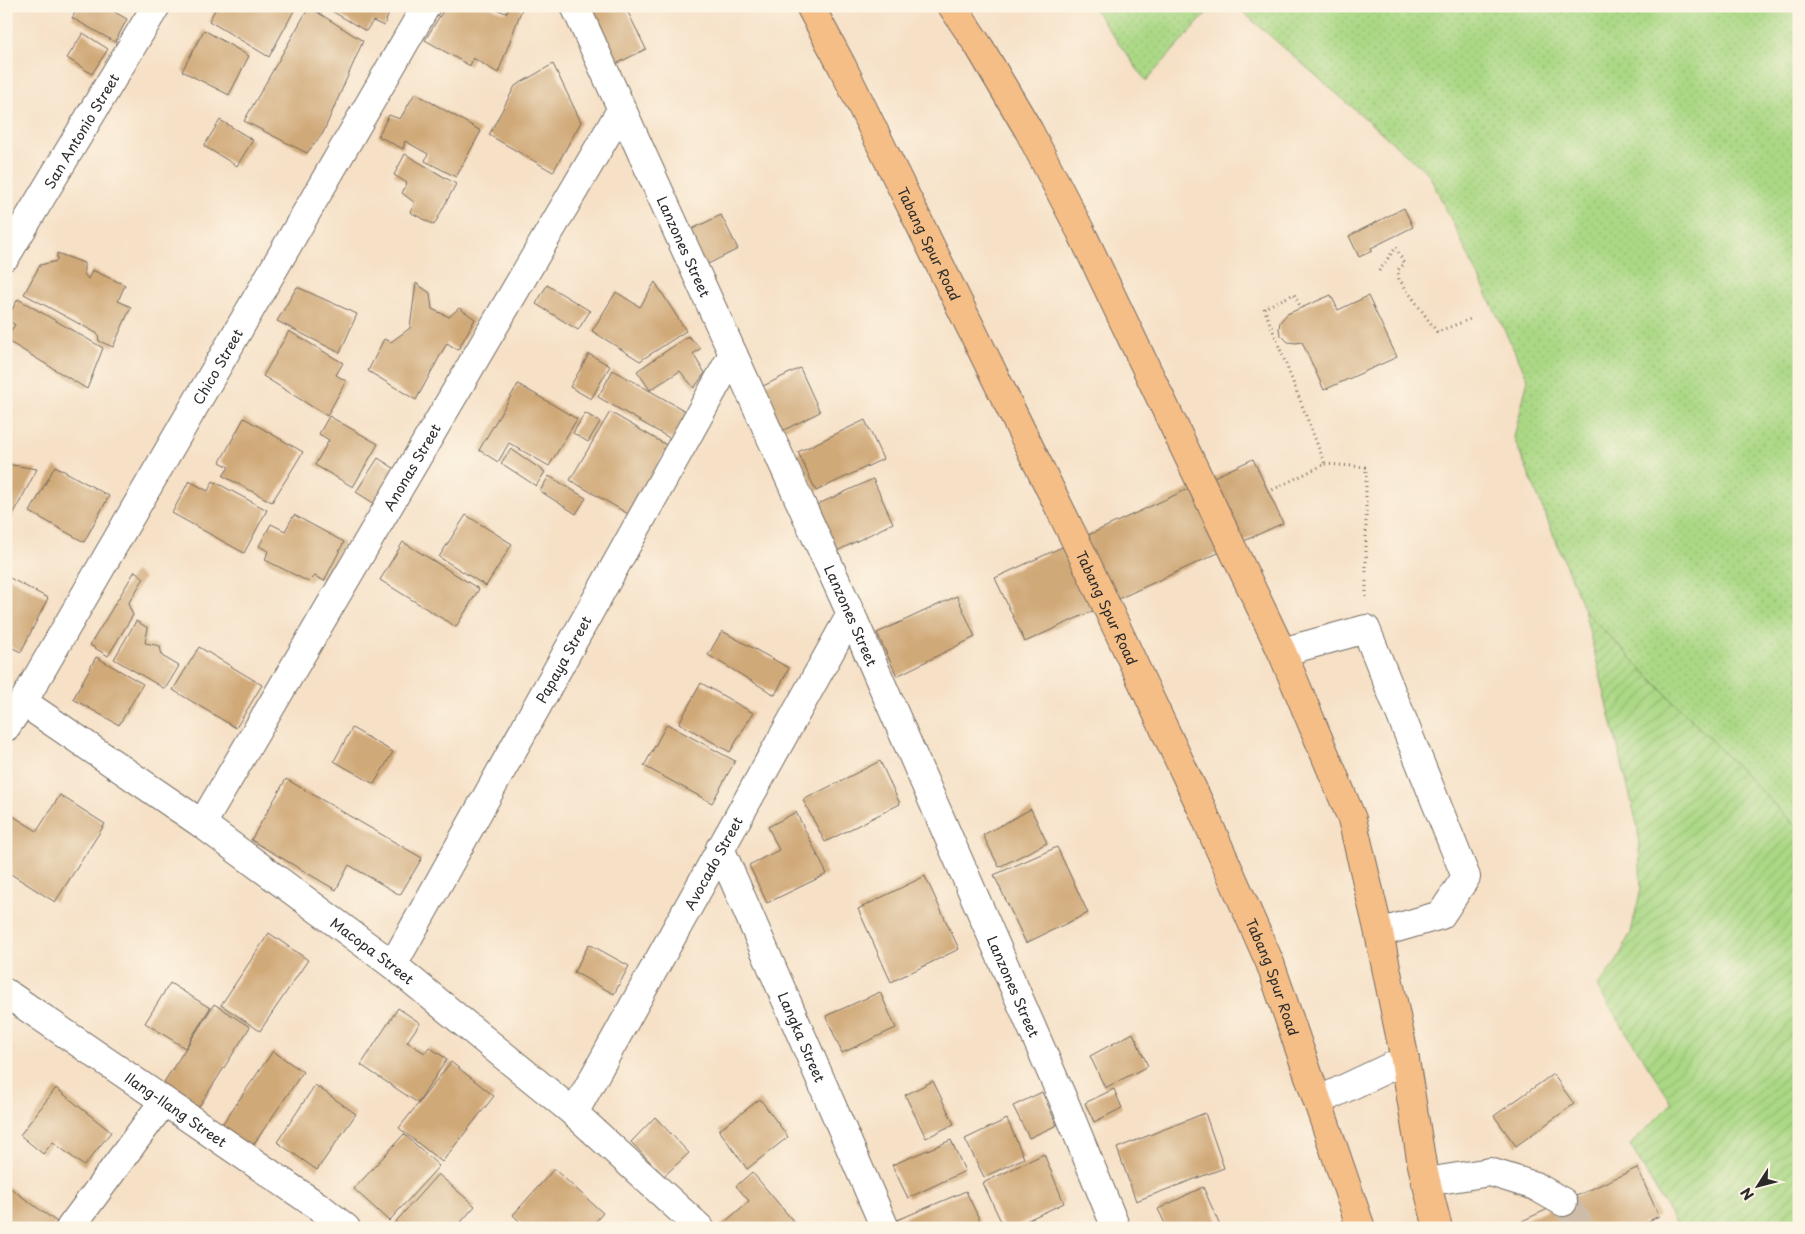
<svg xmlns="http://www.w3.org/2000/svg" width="1805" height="1234" font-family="'Playpen Sans',sans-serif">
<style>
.grass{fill:url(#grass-dots);stroke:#6b8258}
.garden{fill:url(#garden-furrows);stroke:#6b8258}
.building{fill:#d0a978}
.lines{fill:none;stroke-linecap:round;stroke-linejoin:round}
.minor-tunnel{stroke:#cdbca7;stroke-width:28;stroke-dasharray:28 14;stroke-linecap:butt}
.minor-casing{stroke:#726a61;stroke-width:30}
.highway-casing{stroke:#726a61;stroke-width:30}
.path{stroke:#726a61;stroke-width:3;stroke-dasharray:1 4;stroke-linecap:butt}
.minor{stroke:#fff;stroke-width:28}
.highway{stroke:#f6be87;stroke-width:28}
.labels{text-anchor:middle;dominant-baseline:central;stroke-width:5;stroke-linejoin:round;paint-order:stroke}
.street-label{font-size:14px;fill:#2b2b2b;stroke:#fcf5e5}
</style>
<defs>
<pattern id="grass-dots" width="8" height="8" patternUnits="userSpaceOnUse" patternTransform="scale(1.25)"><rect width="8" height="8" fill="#abd885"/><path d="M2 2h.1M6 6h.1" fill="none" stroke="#93ba73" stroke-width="1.8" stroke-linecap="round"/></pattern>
<pattern id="garden-furrows" width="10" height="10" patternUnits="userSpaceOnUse" patternTransform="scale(1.25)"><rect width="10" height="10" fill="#abd885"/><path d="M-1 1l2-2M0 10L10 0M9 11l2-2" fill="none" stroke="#93ba73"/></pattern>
</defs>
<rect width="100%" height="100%" fill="#fcf5e5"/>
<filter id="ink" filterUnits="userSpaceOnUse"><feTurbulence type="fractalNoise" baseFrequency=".02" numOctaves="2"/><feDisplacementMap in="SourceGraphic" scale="10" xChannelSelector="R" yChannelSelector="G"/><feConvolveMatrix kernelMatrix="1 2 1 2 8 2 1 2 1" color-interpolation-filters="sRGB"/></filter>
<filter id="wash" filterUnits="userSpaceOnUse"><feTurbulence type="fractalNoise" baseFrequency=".0096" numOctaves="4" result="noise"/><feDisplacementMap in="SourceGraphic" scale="20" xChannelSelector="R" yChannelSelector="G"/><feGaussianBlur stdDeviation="1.12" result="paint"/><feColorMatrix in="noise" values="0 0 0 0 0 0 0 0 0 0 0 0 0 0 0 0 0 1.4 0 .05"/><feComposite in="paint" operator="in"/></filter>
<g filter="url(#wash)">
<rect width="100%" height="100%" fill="#f6e0c6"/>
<path class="grass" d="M 1092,6 L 1213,6 L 1146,81 Z
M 1236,6 L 1799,6 L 1799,830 L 1584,610 L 1514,438 L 1528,379 L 1429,174 Z"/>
<path class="garden" d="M 1584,610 L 1799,830 L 1799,1228 L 1678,1228 L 1630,1145 L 1672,1103 L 1597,987 L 1617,961 L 1631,932 L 1641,888 L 1638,828 Z"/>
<g id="blocks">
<path class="building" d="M 79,6 L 104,6 L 127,19 L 115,42 L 72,18 Z
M 217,6 L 290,6 L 295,9 L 269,57 L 209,21 Z
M 323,6 L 392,6 L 384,26 L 373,21 L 366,31 Z
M 446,6 L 487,6 L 506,13 L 511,6 L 523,6 L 498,73 L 473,58 L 470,66 L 425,40 Z
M 583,6 L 625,6 L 646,49 L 612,66 Z
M 309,7 L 363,41 L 323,133 L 307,153 L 244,121 Z
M 204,30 L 249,56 L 229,95 L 182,71 Z
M 83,33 L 108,49 L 92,74 L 67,58 Z
M 553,64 L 581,122 L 553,172 L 489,135 L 515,86 Z
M 415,93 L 481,131 L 456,177 L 425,161 L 428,154 L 405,141 L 403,149 L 378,136 L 389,115 L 400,119 Z
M 220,120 L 253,140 L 237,166 L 204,146 Z
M 405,154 L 456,184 L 434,225 L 410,212 L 415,203 L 402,193 L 407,183 L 394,175 Z
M 1404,208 L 1413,227 L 1371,248 L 1372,251 L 1359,257 L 1349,236 Z
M 721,215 L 738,249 L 704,266 L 688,231 Z
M 57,253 L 84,263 L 84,274 L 88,279 L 92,270 L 125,285 L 118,301 L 131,307 L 113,347 L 99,341 L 98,334 L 24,294 L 40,265 L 57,261 Z
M 655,282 L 686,331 L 640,361 L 592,331 L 616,292 L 640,307 Z
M 416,283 L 430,293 L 432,309 L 449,317 L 459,308 L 475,319 L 458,350 L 447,343 L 416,400 L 368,371 L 384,339 L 391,342 L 410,328 Z
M 547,285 L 590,311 L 578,330 L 536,304 Z
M 297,287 L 357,314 L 340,353 L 277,321 Z
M 1331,295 L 1338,310 L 1368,296 L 1397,357 L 1324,390 L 1302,342 L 1296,343 L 1288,342 L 1280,334 L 1279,329 L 1280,322 L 1287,314 Z
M 18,299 L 103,348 L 87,389 L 6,340 L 6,337 L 15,325 L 6,319 Z
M 289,331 L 343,363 L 336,375 L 346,381 L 327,416 L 263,376 Z
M 688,336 L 701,348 L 693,354 L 705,373 L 694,388 L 680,371 L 650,390 L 637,371 Z
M 589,354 L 610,366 L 591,399 L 570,387 Z
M 800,368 L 820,412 L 780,432 L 761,387 Z
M 613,370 L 689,413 L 673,440 L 598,397 Z
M 518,384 L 577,419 L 549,466 L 509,443 L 498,462 L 479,450 Z
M 610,412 L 668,446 L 630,515 L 570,480 Z
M 585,413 L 600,422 L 588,442 L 573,433 Z
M 329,416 L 378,444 L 353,487 L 315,465 L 329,440 L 319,434 Z
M 244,418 L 303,452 L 272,502 L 223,476 L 229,467 L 220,462 Z
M 865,420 L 883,459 L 816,491 L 798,452 Z
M 511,449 L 545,472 L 536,486 L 501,463 Z
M 378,458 L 400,472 L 378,506 L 356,492 Z
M 1253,459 L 1283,523 L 1025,642 L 995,578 Z
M 6,464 L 37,469 L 6,528 Z
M 55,466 L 109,496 L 84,542 L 30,512 Z
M 549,476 L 586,498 L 576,514 L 540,491 Z
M 873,479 L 893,523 L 837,551 L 814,506 Z
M 189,481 L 208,491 L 213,481 L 267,510 L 244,553 L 172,513 Z
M 294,515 L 344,542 L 324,581 L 315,576 L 309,582 L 265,560 L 268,551 L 259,546 L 271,524 L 285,531 Z
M 466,515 L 512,544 L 486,586 L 439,557 Z
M 403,542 L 479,589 L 456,627 L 380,580 Z
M 135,571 L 144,578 L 128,604 L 133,615 L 108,656 L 90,645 Z
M 6,576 L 48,598 L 21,652 L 6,645 Z
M 957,596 L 975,637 L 897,676 L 877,633 Z
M 136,621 L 148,628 L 145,643 L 160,646 L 162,656 L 179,666 L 165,689 L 114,659 Z
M 722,631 L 789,668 L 775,695 L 708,655 Z
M 199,647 L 262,685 L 236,728 L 173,690 Z
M 96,657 L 143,684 L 119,725 L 73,699 Z
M 701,683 L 753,713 L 730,752 L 679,723 Z
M 667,724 L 735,761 L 712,803 L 644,766 Z
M 352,728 L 393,752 L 374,784 L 334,761 Z
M 880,761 L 900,804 L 825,842 L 803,800 Z
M 286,779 L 422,858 L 400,895 L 349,865 L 336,890 L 251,840 Z
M 60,795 L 105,824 L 55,902 L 6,871 L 6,817 L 13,816 L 37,831 Z
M 1031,809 L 1047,843 L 999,867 L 983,835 Z
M 796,812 L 827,874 L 767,903 L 749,865 L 779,850 L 768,827 Z
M 1057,847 L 1088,913 L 1026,943 L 994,875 Z
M 925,876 L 959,949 L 891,982 L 858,909 Z
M 269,933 L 308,960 L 260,1031 L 221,1005 Z
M 589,944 L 629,966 L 614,994 L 574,972 Z
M 170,983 L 210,1008 L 185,1048 L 145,1023 Z
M 880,992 L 896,1028 L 842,1053 L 826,1016 Z
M 214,1004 L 250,1027 L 195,1113 L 159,1090 Z
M 398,1008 L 420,1023 L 407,1042 L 425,1053 L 429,1047 L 447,1059 L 418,1103 L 361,1065 Z
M 1133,1033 L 1148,1066 L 1105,1088 L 1090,1056 Z
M 273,1051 L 303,1072 L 249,1151 L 218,1130 Z
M 451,1062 L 494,1096 L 442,1162 L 399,1128 Z
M 1553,1074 L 1574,1104 L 1516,1146 L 1494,1116 Z
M 933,1081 L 954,1124 L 926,1138 L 905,1095 Z
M 315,1085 L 356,1114 L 317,1170 L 277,1142 Z
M 56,1088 L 111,1132 L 84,1166 L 53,1142 L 43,1154 L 20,1135 Z
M 1114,1089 L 1122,1108 L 1094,1122 L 1085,1103 Z
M 1042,1092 L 1057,1125 L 1029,1138 L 1013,1106 Z
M 760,1099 L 788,1137 L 747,1169 L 719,1130 Z
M 1205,1113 L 1224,1168 L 1136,1201 L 1117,1148 Z
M 655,1117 L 689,1153 L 664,1176 L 631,1142 Z
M 1007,1119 L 1024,1158 L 984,1177 L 965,1139 Z
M 404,1134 L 439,1166 L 389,1221 L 354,1189 Z
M 951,1140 L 965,1171 L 908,1198 L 892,1165 Z
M 1044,1154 L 1064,1203 L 1011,1228 L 1004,1228 L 983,1183 Z
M 1637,1168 L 1659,1216 L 1634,1228 L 1525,1228 L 1522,1221 Z
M 554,1169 L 603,1213 L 590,1228 L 526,1228 L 513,1215 Z
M 752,1172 L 799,1228 L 718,1228 L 749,1201 L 736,1186 Z
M 438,1174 L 475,1206 L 456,1228 L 390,1228 Z
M 6,1185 L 57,1222 L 52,1228 L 6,1228 Z
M 1203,1187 L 1221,1228 L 1167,1228 L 1158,1209 Z
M 966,1191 L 980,1221 L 965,1228 L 925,1228 L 924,1226 L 919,1228 L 898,1228 L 895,1221 Z"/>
</g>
</g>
<g filter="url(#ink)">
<use href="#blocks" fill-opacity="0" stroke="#726a61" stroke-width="1"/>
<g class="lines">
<path class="minor-tunnel" d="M 1563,1202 L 1577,1220 L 1580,1228"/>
<defs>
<g id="minor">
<path id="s1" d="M 575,6 L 851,614 L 1066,1106 L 1116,1228"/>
<path id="s2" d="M 6,256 L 156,6"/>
<path d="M 1282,652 L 1366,629 L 1466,877 L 1441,915 L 1379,933"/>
<path id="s3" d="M 23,702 L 202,824 L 393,965 L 574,1113 L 700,1228"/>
<path id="s4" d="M 6,727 L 23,702 L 426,6"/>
<path id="s5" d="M 202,824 L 621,110"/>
<path id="s6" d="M 720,848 L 885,1228"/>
<path id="s7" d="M 393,965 L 733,354"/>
<path id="s8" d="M 6,993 L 322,1209 L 346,1228"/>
<path d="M 1318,1101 L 1405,1060"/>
<path id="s9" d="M 574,1113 L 851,614"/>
<path d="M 1426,1182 L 1490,1172 L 1535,1186 L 1563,1202"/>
<path d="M 70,1228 L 164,1101"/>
</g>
<g id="highway">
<path id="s10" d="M 810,6 L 842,66 L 1082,554 L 1201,807 L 1270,963 L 1361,1228"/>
<path d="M 952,6 L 980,48 L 1029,131 L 1081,232 L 1282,652 L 1352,819 L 1379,933 L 1405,1060 L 1422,1165 L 1438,1228"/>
</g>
</defs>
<use href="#minor" class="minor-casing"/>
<use href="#highway" class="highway-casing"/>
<path class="path" d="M 1379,271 L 1396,247 L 1404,264 L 1398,270 L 1399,279 L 1437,332 L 1473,318
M 1325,464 L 1366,467 L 1366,601
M 1268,492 L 1325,464 L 1264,308 L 1294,294 L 1301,308"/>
<use href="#minor" class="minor"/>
<use href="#highway" class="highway"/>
</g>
</g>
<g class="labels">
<g class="street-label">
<text stroke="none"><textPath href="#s2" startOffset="146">San Antonio Street</textPath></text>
<text stroke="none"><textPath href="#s10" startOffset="266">Tabang Spur Road</textPath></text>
<text stroke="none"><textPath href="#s1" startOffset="264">Lanzones Street</textPath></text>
<text stroke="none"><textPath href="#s4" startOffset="418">Chico Street</textPath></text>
<text stroke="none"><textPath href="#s5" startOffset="414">Anonas Street</textPath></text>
<text stroke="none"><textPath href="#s10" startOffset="671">Tabang Spur Road</textPath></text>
<text stroke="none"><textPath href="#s1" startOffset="669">Lanzones Street</textPath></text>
<text stroke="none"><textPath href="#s7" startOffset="350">Papaya Street</textPath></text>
<text stroke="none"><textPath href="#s9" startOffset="286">Avocado Street</textPath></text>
<text stroke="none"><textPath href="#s3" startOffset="429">Macopa Street</textPath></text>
<text stroke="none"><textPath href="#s10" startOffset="1076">Tabang Spur Road</textPath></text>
<text stroke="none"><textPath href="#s1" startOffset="1074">Lanzones Street</textPath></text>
<text stroke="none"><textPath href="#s6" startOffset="206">Langka Street</textPath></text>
<text stroke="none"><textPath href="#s8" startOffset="206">Ilang-Ilang Street</textPath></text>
</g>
</g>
<rect width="1805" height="1234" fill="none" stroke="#fcf5e5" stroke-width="25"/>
<g transform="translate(1758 1186) rotate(234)" stroke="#fcf5e5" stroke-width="4" paint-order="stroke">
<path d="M0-4L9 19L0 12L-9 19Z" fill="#2b2b2b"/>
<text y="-8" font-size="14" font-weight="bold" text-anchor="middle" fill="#2b2b2b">N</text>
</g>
</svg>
